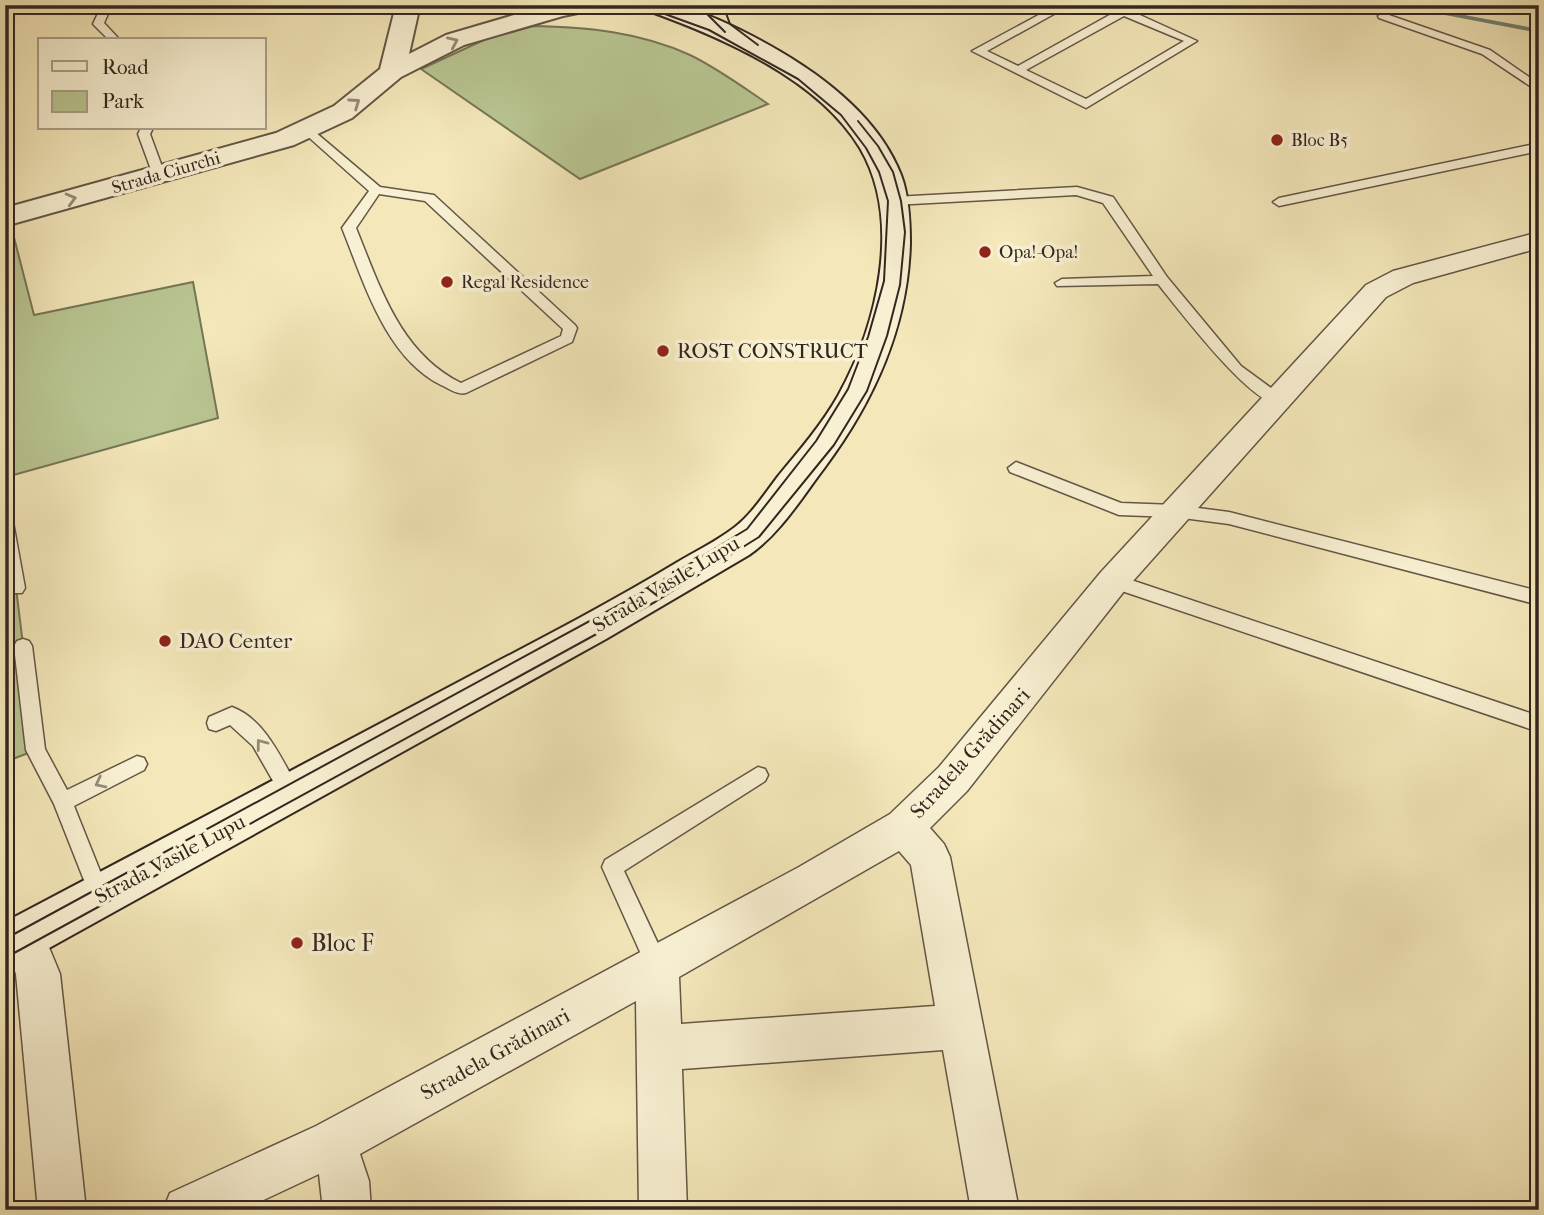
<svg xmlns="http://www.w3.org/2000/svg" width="1544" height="1215" font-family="'IM FELL French Canon',serif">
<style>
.green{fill:#b9c692;stroke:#767658;stroke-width:2}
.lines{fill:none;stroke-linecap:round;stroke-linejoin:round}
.stream{fill:#728274;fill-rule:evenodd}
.service-casing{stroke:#645646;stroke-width:3}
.minor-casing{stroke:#645646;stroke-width:3}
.tertiary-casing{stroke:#645646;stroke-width:4}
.secondary-casing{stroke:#34261f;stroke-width:4}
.service{fill:#f8f0d2;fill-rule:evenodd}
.minor{fill:#f8f0d2;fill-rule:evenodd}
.tertiary{fill:#f8f0d2;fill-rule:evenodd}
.secondary{fill:#f8f0d2;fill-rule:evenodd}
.tram{stroke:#34261f;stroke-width:2}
.oneway{stroke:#968b78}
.poi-dot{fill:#8f2418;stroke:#f8f0d2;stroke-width:2.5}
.labels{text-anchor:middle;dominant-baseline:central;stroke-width:7;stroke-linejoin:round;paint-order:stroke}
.far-poi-label{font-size:18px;fill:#34261f;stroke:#f8f0d2;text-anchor:start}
.far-street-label{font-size:18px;fill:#34261f;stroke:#f8f0d2}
.poi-label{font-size:21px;fill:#34261f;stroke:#f8f0d2;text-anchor:start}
.street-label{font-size:21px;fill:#34261f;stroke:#f8f0d2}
.near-poi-label{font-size:24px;fill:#34261f;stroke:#f8f0d2;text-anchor:start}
</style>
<rect width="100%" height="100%" fill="#f4e8ba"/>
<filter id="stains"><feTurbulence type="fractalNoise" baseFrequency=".00286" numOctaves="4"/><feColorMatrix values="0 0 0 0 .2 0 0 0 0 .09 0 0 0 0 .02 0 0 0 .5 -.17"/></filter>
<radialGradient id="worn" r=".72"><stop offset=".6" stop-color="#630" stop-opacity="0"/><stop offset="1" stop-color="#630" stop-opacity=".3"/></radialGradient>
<path class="green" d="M 533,26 C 587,27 640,32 690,55 C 717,68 743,87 768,104 L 580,179 L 421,69 L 486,39 Z
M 10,222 L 34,315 L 193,282 L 218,418 L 10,476 L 5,434 L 5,223 Z
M 5,539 L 16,588 L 36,750 L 5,762 Z"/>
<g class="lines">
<path class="stream" d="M 1393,5 L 1411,5 L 1539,29 L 1539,33 Z"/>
<defs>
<path id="service" d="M 102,5 L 112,5 L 104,23 L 120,40 L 109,40 L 93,24 Z
M 1057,5 L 1070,5 L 987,51 L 1018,66 L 1115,12 L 1103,5 L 1118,5 L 1197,41 L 1086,108 L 972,51 ZM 1124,16 L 1184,41 L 1086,99 L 1026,70 Z
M 1523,5 L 1539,5 L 1539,10 L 1524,7 Z
M 1383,13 L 1490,50 L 1539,84 L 1539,92 L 1482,54 L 1379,18 L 1378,16 Z
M 308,126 L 380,187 L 434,195 L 575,325 L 577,328 L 572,342 L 466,393 C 457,395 450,389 441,385 C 385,357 364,282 342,228 L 369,191 L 304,133 L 304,127 ZM 379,194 L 425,201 L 563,329 L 561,336 L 461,383 C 400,353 380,287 356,228 Z
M 141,128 L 153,128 L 150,134 L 165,175 L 163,178 L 159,179 L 153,175 L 138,134 Z
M 1539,143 L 1539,151 L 1279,206 L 1273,202 L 1279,198 Z
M 1077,187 L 1113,197 L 1167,277 L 1241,366 L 1282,396 L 1285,400 L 1282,404 C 1255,411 1177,307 1158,284 L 1057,286 L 1055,283 L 1062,279 L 1153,276 L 1103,203 L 1076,195 L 894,205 L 888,201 L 894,197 Z
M 1016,462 L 1121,503 L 1175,505 L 1229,512 L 1539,591 L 1539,605 L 1229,524 L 1175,517 L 1119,515 L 1010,472 L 1008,468 Z
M 5,516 L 13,522 L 25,588 L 22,593 L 10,593 L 5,575 Z
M 1113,574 L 1539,716 L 1539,732 L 1107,586 L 1104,581 L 1107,576 Z
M 23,639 L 29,641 L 32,646 L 45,749 L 67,790 L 137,756 L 144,758 L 147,764 L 144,770 L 74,806 L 110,896 L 107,903 L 100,906 L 93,903 L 54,804 L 26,750 L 14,646 L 17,641 Z
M 232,707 C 265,719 282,760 298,788 L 301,794 L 298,800 L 291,803 L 284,800 L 253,746 L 230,725 L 216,731 L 209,729 L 207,723 L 209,717 Z
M 758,767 L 765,769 L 768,775 L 765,781 L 624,871 L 668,965 L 665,972 L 657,975 L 649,972 L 602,867 L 605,860 Z"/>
<path id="minor" d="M 1539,232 L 1539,248 L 1413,283 L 1386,297 L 1125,590 L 967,791 L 930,828 L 944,844 L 950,857 L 1019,1210 L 971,1210 L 943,1050 L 682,1069 L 687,1210 L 639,1210 L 636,1001 L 360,1154 L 369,1181 L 371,1210 L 323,1210 L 319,1174 L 242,1210 L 163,1210 L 170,1193 L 316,1126 L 799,867 L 890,814 L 939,767 L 1101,572 L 1366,285 L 1393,271 ZM 899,851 L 911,865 L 935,1006 L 681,1024 L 679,977 Z
M 24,917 L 39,923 L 60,974 L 86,1210 L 38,1210 L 16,974 C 10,957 1,941 9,923 Z"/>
<path id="tertiary" d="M 396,5 L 420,5 L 409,54 L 446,35 L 548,5 L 596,5 L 593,10 L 563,16 L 464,45 L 401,77 L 352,118 L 294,145 L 5,226 L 5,208 L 276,133 L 334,106 L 380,69 Z"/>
<path id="secondary" d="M 643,5 C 654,5 668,3 679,6 C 714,15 750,34 781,52 C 830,81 880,121 901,175 C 909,196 910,221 910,243 C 908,327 874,401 825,467 C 802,497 781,533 749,555 L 606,639 L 22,963 L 5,969 L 5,922 C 165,838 324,753 483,669 C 548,635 613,601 676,563 C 696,551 717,541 735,527 C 753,513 765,493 779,475 C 800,450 822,424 838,396 C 877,326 903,221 860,148 C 818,78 719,36 646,10 Z"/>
</defs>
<use href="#service" class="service-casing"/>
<use href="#minor" class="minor-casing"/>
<use href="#tertiary" class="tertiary-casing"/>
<use href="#secondary" class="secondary-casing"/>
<use href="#service" class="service"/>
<use href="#minor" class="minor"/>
<use href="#tertiary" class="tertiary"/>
<use href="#secondary" class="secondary"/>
<path class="tram" d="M 710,5 L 708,15 L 725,32
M 723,5 L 730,24 L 758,45
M 5,939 L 643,592 L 747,529 L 816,441 L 848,389 L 868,337 L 884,281 L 888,201 L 879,172 L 866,148 L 841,115 L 798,79 L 709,30 L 640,5
M 5,958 L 655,602 L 759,537 L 834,445 L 867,391 L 887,336 L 900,285 L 905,232 L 901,201 L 893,172 L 878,146 L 858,121"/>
</g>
<defs><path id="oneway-chevron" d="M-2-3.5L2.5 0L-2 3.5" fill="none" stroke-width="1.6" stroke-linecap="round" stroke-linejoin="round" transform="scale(1.75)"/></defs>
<g class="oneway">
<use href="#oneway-chevron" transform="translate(453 42) rotate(-24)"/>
<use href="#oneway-chevron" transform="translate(355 103) rotate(-35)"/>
<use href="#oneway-chevron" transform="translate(71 199) rotate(-15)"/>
<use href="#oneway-chevron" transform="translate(261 744) rotate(-127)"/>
<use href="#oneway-chevron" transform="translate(100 783) rotate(153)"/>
</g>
<g class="poi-dot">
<circle cx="1277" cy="140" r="7"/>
<circle cx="985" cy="252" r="7"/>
<circle cx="447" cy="282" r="7"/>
<circle cx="663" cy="351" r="7"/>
<circle cx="165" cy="641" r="7"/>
<circle cx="297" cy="943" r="7"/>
</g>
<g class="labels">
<g class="far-poi-label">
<text x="1291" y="140">Bloc B5</text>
<text x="999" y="252">Opa!-Opa!</text>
<text x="461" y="282">Regal Residence</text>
</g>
<g class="far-street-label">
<text transform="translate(166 173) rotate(-16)">Strada Ciurchi</text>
</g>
<g class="poi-label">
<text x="677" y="351">ROST CONSTRUCT</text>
<text x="179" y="641">DAO Center</text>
</g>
<g class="street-label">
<text transform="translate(666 584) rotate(-31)">Strada Vasile Lupu</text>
<text transform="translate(970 753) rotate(-48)">Stradela Grădinari</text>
<text transform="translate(170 859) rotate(-28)">Strada Vasile Lupu</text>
<text transform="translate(495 1054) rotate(-29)">Stradela Grădinari</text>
</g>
<g class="near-poi-label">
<text x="311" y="943">Bloc F</text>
</g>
</g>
<rect width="1544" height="1215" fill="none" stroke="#f4e8ba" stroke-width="28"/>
<rect x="7" y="7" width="1530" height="1201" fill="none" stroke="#34261f" stroke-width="3.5"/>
<rect x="14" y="14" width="1516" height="1187" fill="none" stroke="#34261f" stroke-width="2"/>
<rect x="38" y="38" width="228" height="91" fill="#f8f0d2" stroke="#aa9f8a" stroke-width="2"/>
<rect x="52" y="61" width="35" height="10" fill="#f8f0d2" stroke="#aa9f8a" stroke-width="2"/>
<text x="102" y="74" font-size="21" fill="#34261f">Road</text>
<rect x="52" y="91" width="35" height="21" fill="#b9c692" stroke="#aa9f8a" stroke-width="2"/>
<text x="102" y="108" font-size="21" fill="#34261f">Park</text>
<rect width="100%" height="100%" filter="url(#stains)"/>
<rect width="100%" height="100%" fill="url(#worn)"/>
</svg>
